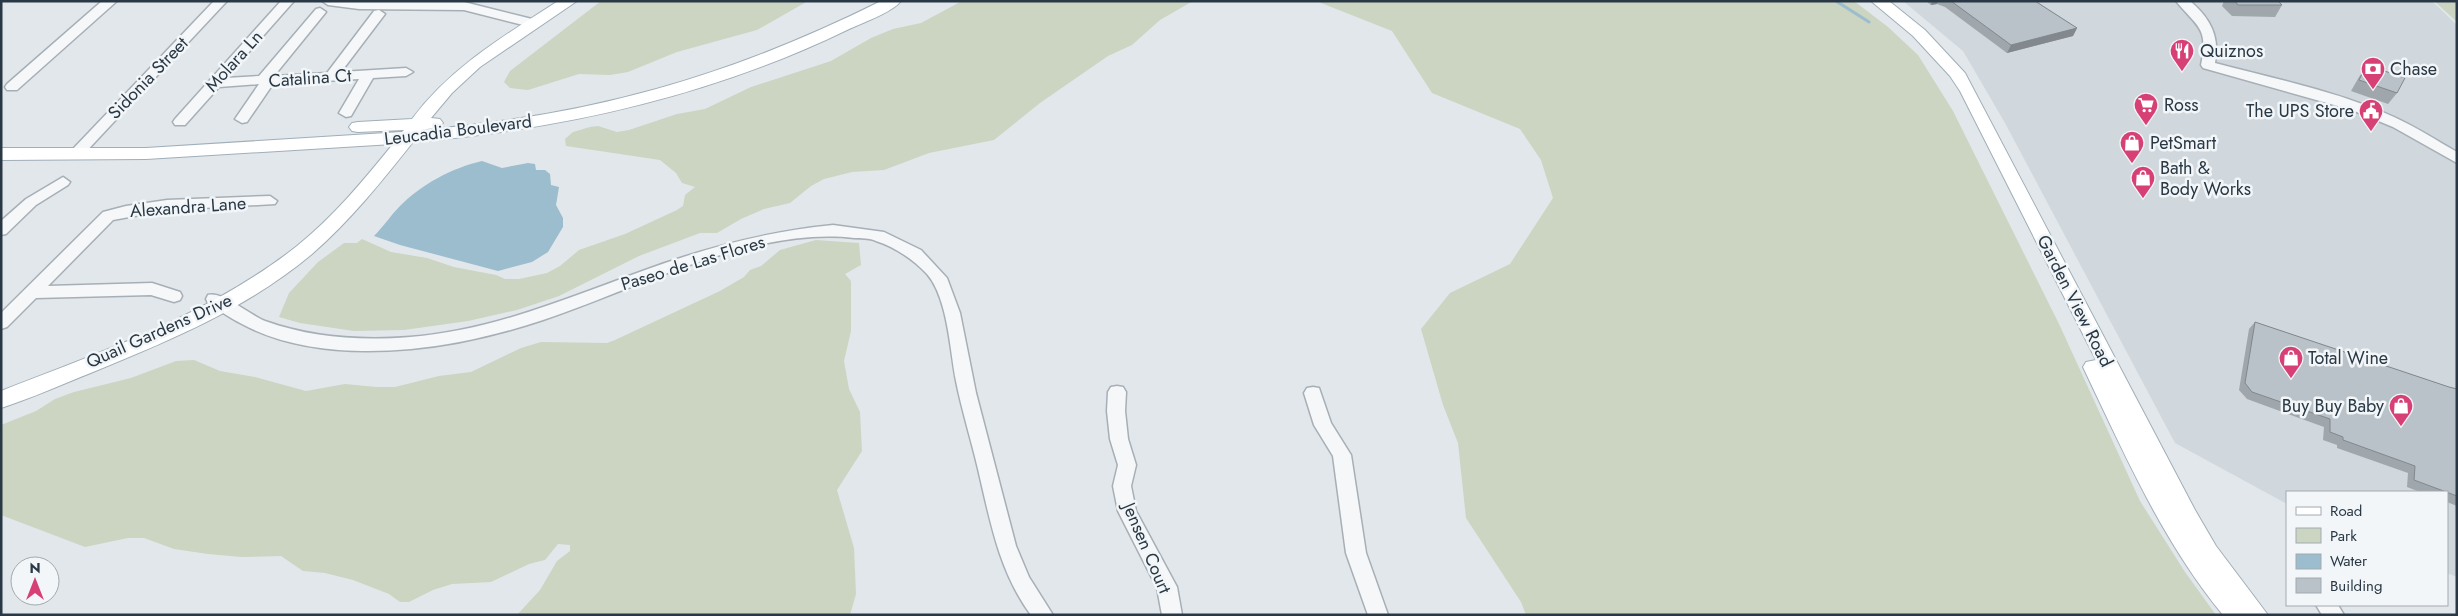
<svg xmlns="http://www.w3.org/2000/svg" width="2458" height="616" font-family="Jost,sans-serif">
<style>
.built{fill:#d0d7dd}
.green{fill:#cbd5c2}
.water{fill:#9bbdcd}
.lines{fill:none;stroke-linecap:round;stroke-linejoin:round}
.stream{stroke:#9bbdcd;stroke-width:3}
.minor-casing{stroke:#a7afb6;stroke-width:3}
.major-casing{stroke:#a0aeb8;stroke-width:2}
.minor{fill:#f5f7f9;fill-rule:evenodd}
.major{fill:#fff;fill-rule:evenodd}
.wall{fill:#9fa7ad}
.shaded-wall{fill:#82888d}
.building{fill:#b9c2c9;stroke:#82888d}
.labels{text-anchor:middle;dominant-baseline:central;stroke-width:5;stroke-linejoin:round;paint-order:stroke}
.poi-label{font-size:18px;fill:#293844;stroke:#f2f6f8;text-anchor:start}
.street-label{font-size:18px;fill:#293844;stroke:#f2f6f8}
</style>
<rect width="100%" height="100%" fill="#e2e7eb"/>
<path class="built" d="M 1903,1 L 2432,1 L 2457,25 L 2457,577 L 2447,573 L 2447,492 L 2287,492 L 2287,504 L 2175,443 L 2005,123 L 1963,51 Z"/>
<path class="green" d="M 601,1 L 808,1 L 757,30 L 677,52 L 628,72 L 610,75 L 579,74 L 528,90 L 510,88 L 504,82 L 510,71 Z
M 962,1 L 1193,1 L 1160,20 L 1132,45 L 1108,56 L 1040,103 L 994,140 L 929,153 L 884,170 L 852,172 L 824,179 L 811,186 L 790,203 L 764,209 L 741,219 L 717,233 L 700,233 L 639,256 L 559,296 L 517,310 L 468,321 L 404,330 L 354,331 L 300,323 L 279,317 L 289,293 L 318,262 L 344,243 L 357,243 L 362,239 L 391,252 L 427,258 L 454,267 L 496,275 L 505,279 L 519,279 L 547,273 L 560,266 L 579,250 L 625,234 L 677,210 L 683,206 L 685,195 L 695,187 L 682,183 L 676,173 L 660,160 L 566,146 L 565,139 L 573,132 L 590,127 L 598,126 L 617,132 L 629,130 L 677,114 L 705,109 L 751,87 L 831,61 L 871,38 L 893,29 L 921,23 Z
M 1316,1 L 1854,1 L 1888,27 L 1918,55 L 1953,111 L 2060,326 L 2140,501 L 2185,572 L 2216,615 L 1526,615 L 1521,602 L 1466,518 L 1458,443 L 1443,405 L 1421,329 L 1450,293 L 1510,264 L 1553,198 L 1541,160 L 1520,129 L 1432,93 L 1392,31 Z
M 2434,1 L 2457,1 L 2457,22 Z
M 816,240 L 859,243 L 861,265 L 845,274 L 851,281 L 851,331 L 844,361 L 849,389 L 860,412 L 862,451 L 837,490 L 854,548 L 856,594 L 850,615 L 517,615 L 540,590 L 557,561 L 570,551 L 570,545 L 558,544 L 545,560 L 529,564 L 491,582 L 452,584 L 433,590 L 409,602 L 400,602 L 389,594 L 353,580 L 325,573 L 303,571 L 281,556 L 241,557 L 208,554 L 174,549 L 144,538 L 128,538 L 85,547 L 1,515 L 1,425 L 36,411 L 55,399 L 74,392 L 131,378 L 176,361 L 194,360 L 220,371 L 255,377 L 306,391 L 345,384 L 376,387 L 395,387 L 439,376 L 471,372 L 521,348 L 541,342 L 607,343 L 615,340 L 720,291 L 744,277 L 750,270 L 761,266 L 780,250 Z"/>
<path class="water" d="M 482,161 L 502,168 L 528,163 L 535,164 L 536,170 L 545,170 L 550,174 L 551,185 L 559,187 L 556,205 L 563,218 L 563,227 L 548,252 L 532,262 L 498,271 L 400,245 L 374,236 C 384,226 391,215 400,206 C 422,184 452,168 482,161 Z"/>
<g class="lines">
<path class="stream" d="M 1836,1 L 1869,22"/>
<defs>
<path id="minor" d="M 102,1 L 117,1 L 17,90 L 7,90 L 5,87 L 7,84 Z
M 214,1 L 227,1 L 81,157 L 71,157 L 69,154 L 71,151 Z
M 281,1 L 294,1 L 226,78 L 259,76 L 316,9 L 320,8 L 326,12 L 274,76 L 327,73 L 374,11 L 379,10 L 385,14 L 341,72 L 406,68 L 413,72 L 406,76 L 373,78 L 351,116 L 346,117 L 339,113 L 359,79 L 273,84 L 247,122 L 242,123 L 235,119 L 259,84 L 219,87 L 185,125 L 175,125 L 173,122 L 175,119 Z
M 322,1 L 464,2 L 540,21 L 541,24 L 535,28 L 464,10 L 359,9 L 328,5 Z
M 2176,1 L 2190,1 C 2210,18 2220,36 2215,63 C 2275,79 2337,91 2394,117 C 2416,127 2436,140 2457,152 L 2457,163 L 2393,127 L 2352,110 L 2203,68 L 2201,65 C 2209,27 2197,27 2176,1 Z
M 63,177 L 70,182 L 68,185 L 36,205 L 6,234 L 1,235 L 1,221 L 26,199 Z
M 270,196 L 277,201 L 275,204 L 167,210 L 113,220 L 48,286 L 152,283 L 180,292 L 182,296 L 180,300 L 174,302 L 151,295 L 36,298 L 7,327 L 1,329 L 1,313 L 103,212 L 126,206 L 167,200 Z
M 833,225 L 884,232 L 921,250 L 947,278 L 960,313 L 976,393 L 1016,546 L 1029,577 L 1053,615 L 1031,615 C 999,572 990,520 978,469 C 971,439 962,411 956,381 C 950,351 948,298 927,274 C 914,260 895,247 876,241 C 870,238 861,238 854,238 C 754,226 636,289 543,320 C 501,334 455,345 411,349 C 356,354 292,351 242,324 C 230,318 219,310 208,303 L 206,299 L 208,295 C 222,291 250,315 265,321 C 313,338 360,341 410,337 C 501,330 583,291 668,262 C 724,243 774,231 833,225 Z
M 1117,386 L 1123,387 L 1126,392 L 1125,411 L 1128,439 L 1136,465 L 1131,486 L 1136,511 L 1177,587 L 1182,615 L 1162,615 L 1157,588 L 1118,511 L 1113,486 L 1118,465 L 1110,439 L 1107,411 L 1108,392 L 1111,387 Z
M 1313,387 L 1319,388 L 1331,423 L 1351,455 L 1366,553 L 1388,615 L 1368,615 L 1346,553 L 1333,456 L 1314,425 L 1304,393 L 1307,388 Z
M 2316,605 L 2338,605 L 2344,615 L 2322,615 Z"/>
<path id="major" d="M 558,1 L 577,1 L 480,67 L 452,93 L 431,118 L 440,119 L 443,123 L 440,127 L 421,130 C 590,116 729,77 881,1 L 901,1 C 893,12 860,24 847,30 C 711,96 564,129 413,142 C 382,181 350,221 312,254 C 248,308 169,341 93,372 C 63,384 32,398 1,408 L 1,391 C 103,351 210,315 297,246 C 333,217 364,180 393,144 L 146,159 L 1,160 L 1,148 L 146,148 L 402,132 L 404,130 L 358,132 L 352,131 L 349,127 L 352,123 L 358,122 L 412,119 C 451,67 504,36 558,1 Z
M 1871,1 L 1889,1 L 1925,30 L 1965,73 L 2195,510 L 2216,546 L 2268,615 L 2223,615 C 2162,541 2124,453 2083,367 L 2086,362 L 2096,360 L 1960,91 L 1950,76 L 1913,36 Z"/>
</defs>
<use href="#minor" class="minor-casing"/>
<use href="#major" class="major-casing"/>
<use href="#minor" class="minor"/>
<use href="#major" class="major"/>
</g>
<path class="wall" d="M 1926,1 L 2035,1 L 2077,28 L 2073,36 L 2007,53 L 1945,7 L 1937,4 L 1931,5 Z
M 2224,1 L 2278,1 L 2282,5 L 2275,17 L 2232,16 L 2222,6 Z
M 2367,65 L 2397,93 L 2388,104 L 2351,91 L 2359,77 Z
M 2255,322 L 2449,387 L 2457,389 L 2457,506 L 2447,502 L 2447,492 L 2420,492 L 2407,487 L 2408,473 L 2337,448 L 2337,445 L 2323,440 L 2324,427 L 2247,399 L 2239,390 L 2249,329 Z"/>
<path class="shaded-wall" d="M 1932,1 L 1938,1 L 1937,4 L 1931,5 Z
M 2077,28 L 2073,36 L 2007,53 L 2011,45 Z"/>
<path class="building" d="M 1951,1 L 2035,1 L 2077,28 L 2011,45 Z
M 2235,1 L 2278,1 L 2282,5 L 2238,5 Z
M 2367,65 L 2405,78 L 2397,93 L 2359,80 Z
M 2255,322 L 2449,387 L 2457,389 L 2457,496 L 2414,480 L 2415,466 L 2343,440 L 2343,437 L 2330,432 L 2330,419 L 2252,392 L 2245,383 Z"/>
<defs>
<symbol id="restaurant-pin" viewBox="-11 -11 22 30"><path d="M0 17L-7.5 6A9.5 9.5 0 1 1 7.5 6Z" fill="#d74075" stroke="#f2f6f8"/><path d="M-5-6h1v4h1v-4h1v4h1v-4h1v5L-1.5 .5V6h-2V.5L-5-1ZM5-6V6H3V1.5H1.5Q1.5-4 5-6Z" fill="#fff"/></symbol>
<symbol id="bank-pin" viewBox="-11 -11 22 30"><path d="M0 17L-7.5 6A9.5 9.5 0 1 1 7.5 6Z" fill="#d74075" stroke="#f2f6f8"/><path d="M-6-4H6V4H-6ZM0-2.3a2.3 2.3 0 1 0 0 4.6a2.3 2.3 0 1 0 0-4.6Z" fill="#fff"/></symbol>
<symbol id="supermarket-pin" viewBox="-11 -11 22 30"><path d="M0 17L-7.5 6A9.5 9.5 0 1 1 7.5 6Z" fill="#d74075" stroke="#f2f6f8"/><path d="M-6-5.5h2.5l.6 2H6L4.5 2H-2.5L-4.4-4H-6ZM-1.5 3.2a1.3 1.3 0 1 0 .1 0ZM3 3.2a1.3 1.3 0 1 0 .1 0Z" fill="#fff"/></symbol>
<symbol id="civic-pin" viewBox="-11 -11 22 30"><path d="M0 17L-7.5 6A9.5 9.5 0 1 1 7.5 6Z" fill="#d74075" stroke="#f2f6f8"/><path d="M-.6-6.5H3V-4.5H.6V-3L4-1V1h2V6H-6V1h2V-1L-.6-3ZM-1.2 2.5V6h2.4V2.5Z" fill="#fff"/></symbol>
<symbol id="shop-pin" viewBox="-11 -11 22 30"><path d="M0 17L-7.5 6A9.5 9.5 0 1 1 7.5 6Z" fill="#d74075" stroke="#f2f6f8"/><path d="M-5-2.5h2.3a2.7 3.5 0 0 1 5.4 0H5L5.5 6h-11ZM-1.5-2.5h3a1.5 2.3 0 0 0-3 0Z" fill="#fff"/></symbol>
</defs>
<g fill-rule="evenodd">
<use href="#restaurant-pin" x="2168" y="37" width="28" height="38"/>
<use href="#bank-pin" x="2359" y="55" width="28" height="38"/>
<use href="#supermarket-pin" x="2132" y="91" width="28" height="38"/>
<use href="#civic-pin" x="2357" y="97" width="28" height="38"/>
<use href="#shop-pin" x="2118" y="129" width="28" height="38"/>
<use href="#shop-pin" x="2129" y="164" width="28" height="38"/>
<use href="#shop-pin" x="2277" y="344" width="28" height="38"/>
<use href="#shop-pin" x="2387" y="392" width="28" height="38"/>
</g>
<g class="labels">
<g class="poi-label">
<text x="2200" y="51">Quiznos</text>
<text x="2390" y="69">Chase</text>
<text x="2164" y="105">Ross</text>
<text x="2354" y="111" text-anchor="end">The UPS Store</text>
<text x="2150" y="143">PetSmart</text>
<text x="2160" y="168">Bath &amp;<tspan x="2160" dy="21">Body Works</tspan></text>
<text x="2308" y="358">Total Wine</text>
<text x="2384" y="406" text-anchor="end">Buy Buy Baby</text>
</g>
<g class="street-label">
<text transform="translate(234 61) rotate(-48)">Molara Ln</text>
<text transform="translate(148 78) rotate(-46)">Sidonia Street</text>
<text transform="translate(310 78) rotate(-4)">Catalina Ct</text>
<text transform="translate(458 130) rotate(-7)">Leucadia Boulevard</text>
<text transform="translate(188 207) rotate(-4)">Alexandra Lane</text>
<text transform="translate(693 263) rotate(-17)">Paseo de Las Flores</text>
<text transform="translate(2075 301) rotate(63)">Garden View Road</text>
<text transform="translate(159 331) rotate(-24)">Quail Gardens Drive</text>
<text transform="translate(1147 548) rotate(67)">Jensen Court</text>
</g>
</g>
<rect width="2458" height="616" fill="none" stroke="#293844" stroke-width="5"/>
<rect x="2286" y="491" width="162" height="115" fill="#f2f6f8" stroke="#a2aab0"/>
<rect x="2296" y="507" width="25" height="8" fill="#ffffff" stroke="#a2aab0"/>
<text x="2330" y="516" font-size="15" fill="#293844">Road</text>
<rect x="2296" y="528" width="25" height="15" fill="#cbd5c2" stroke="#a2aab0"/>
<text x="2330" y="541" font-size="15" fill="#293844">Park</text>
<rect x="2296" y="554" width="25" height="15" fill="#9bbdcd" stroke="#a2aab0"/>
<text x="2330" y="566" font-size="15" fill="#293844">Water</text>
<rect x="2296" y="578" width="25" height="15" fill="#b9c2c9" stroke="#a2aab0"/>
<text x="2330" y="591" font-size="15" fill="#293844">Building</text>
<g transform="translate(35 581)"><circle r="24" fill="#f2f6f8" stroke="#a2aab0"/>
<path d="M0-4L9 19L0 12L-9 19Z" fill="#d74075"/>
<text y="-8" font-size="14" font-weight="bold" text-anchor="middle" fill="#293844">N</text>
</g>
</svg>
